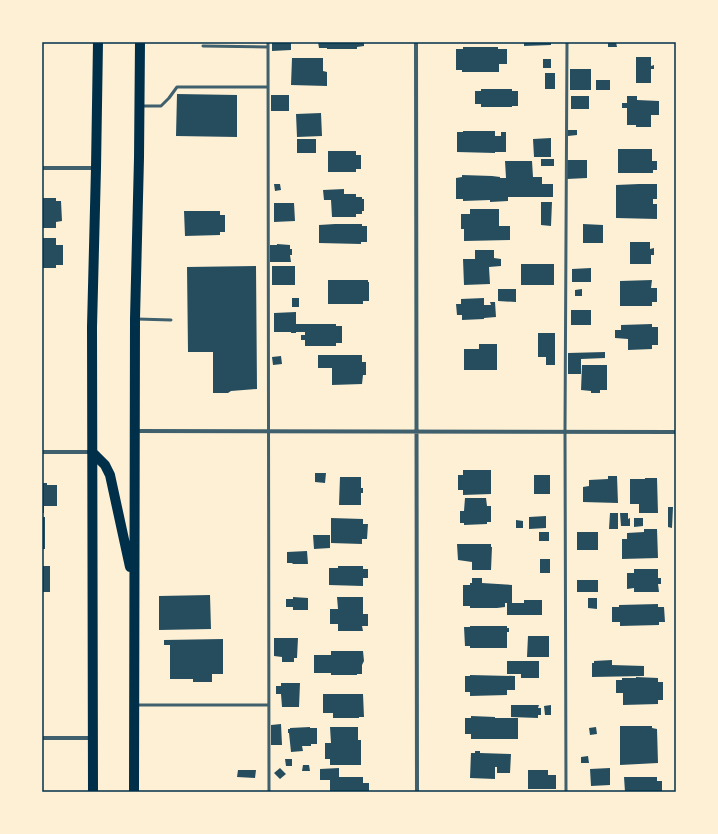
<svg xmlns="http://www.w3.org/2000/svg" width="718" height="834" font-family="Overpass,sans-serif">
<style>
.building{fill:#264d5e}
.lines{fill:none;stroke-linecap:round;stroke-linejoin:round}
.service{stroke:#3f606c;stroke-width:3}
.minor{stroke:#3f606c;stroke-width:4}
.primary{stroke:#003049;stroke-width:10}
.neatline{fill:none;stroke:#003049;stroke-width:1.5}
</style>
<rect width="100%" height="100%" fill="#fdf0d5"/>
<path class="building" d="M 272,42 L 291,42 L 291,50 L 272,51 Z
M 318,42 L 364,42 L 364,46 L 357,47 L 357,49 L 327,49 L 327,48 L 319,48 Z
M 524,42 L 551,42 L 551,45 L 524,46 Z
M 608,42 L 616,42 L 617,47 L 608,47 Z
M 463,47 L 498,47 L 498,49 L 507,49 L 507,64 L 499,64 L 499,72 L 462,72 L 462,70 L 456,70 L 456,49 L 463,49 Z
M 636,57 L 651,57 L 651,66 L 654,65 L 654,69 L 651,69 L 651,83 L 636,83 Z
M 292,58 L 323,58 L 323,71 L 327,72 L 327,86 L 291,85 Z
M 543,59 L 551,59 L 551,68 L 543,68 Z
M 570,69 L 591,69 L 591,90 L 570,90 Z
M 545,73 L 555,73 L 555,89 L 545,89 Z
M 596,80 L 610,80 L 610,90 L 596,90 Z
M 481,89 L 512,89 L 512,91 L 518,91 L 518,106 L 512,106 L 512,107 L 481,107 L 481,104 L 475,104 L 475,91 L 481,91 Z
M 177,94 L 237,95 L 237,137 L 176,136 Z
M 271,95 L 289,95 L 289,111 L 271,111 Z
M 571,96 L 589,96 L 589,109 L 571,109 Z
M 627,96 L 637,96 L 637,100 L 659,101 L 659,115 L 651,115 L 651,127 L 636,127 L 636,125 L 627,125 L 627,108 L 622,108 L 622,103 L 627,103 Z
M 321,113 L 322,136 L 297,137 L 296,114 Z
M 568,130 L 577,130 L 577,135 L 568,136 Z
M 463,131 L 495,131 L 495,136 L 501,136 L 501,132 L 506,132 L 506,152 L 495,152 L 495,153 L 457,152 L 457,132 L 463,132 Z
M 551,138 L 551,157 L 534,157 L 533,139 Z
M 297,139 L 316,139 L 316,153 L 297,153 Z
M 618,149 L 652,149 L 652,161 L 657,161 L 657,170 L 653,170 L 653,173 L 618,173 Z
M 328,151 L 356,151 L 356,155 L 361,155 L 361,169 L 356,169 L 356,172 L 328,172 Z
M 541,159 L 554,159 L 554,166 L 541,166 Z
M 567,160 L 587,160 L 587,178 L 567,179 Z
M 505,161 L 532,161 L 533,177 L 542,177 L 542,184 L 553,184 L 553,197 L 508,197 L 508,201 L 490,202 L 490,200 L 463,201 L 463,199 L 456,199 L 456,178 L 462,177 L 462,175 L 492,176 L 500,177 L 500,178 L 506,178 Z
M 274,184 L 280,184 L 281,190 L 275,191 Z
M 639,184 L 657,184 L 657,199 L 653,199 L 653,204 L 657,204 L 657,219 L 616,218 L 616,185 Z
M 344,189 L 344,194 L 356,194 L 356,197 L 362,197 L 362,199 L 364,199 L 364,211 L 362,211 L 362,214 L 356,214 L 356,217 L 332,217 L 331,200 L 324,200 L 323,190 Z
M 42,198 L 56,198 L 56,201 L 61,201 L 62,221 L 56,222 L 56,228 L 42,228 Z
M 541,202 L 552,202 L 551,226 L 541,225 Z
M 274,203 L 294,203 L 295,221 L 274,222 Z
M 470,209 L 499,209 L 499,226 L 510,226 L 510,240 L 464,241 L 464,229 L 461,229 L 461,214 L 470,214 Z
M 184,211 L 220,211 L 220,215 L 225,215 L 225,232 L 220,232 L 220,235 L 185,236 Z
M 335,224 L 362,224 L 362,226 L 367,226 L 367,242 L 361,242 L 361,244 L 319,243 L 319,225 Z
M 583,224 L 603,225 L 603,243 L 583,243 Z
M 42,238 L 56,238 L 56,245 L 63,245 L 63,265 L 56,265 L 56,268 L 42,268 Z
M 630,242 L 650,242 L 650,249 L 654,248 L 654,255 L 651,255 L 651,264 L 630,264 Z
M 277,244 L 290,245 L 290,249 L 292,249 L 292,255 L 290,255 L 291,262 L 270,262 L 270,245 L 277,245 Z
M 475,250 L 494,250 L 494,258 L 501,259 L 501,266 L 489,267 L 490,284 L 464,285 L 463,259 L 475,259 Z
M 521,264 L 554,264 L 554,285 L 521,285 Z
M 256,266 L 257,389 L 231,391 L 228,393 L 213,393 L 213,352 L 188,352 L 187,267 Z
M 272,266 L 295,266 L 295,285 L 272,285 Z
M 591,268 L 591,282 L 572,282 L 572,269 Z
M 328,280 L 368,280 L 368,282 L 369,282 L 369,301 L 363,301 L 363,304 L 328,304 Z
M 652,280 L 651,288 L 657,288 L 657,302 L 652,302 L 652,306 L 620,306 L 620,281 Z
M 498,289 L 516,289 L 516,302 L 498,301 Z
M 582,289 L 582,296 L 575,296 L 575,290 Z
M 292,298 L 299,298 L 299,307 L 292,307 Z
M 484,298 L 484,305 L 491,305 L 490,302 L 495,302 L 496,317 L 484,318 L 484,319 L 462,320 L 462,315 L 457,315 L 456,304 L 461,304 L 461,299 Z
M 571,310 L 591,310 L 591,325 L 571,325 Z
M 296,312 L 296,324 L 336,324 L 336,326 L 342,326 L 342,343 L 336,343 L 336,346 L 305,346 L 305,340 L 301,340 L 301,335 L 305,335 L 305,332 L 296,332 L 296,333 L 291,333 L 291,332 L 274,332 L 274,313 Z
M 652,324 L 652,327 L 658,327 L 658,345 L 652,345 L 652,349 L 628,350 L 628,339 L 615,338 L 615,330 L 621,330 L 621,325 Z
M 538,333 L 555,333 L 555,365 L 546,365 L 546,357 L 538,357 Z
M 479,344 L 497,344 L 497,370 L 464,370 L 464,349 L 479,349 Z
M 605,352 L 605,358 L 581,359 L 581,374 L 568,374 L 568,353 Z
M 318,355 L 362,355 L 362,362 L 366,362 L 366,375 L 363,375 L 362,384 L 332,385 L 332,368 L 318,368 Z
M 281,356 L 282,364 L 273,365 L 272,357 Z
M 582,365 L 607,365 L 607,390 L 600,390 L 600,393 L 591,393 L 591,391 L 581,390 Z
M 463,470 L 491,470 L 491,494 L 463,495 L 463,490 L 458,490 L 458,475 L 463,475 Z
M 315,473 L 326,473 L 325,483 L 315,482 Z
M 534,475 L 550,475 L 550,494 L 534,494 Z
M 608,476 L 617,476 L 618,503 L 583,502 L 583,487 L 589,486 L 589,480 L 608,479 Z
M 340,477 L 361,477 L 361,488 L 363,488 L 363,493 L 361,493 L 361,505 L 339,505 Z
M 645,478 L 657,478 L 658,513 L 639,513 L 639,504 L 630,504 L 630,479 L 645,479 Z
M 42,483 L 47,483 L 47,485 L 57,485 L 57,506 L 44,506 L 44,513 L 42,513 Z
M 465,498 L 486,498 L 487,506 L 491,506 L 491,522 L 487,522 L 487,524 L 464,525 L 464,523 L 460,523 L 460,511 L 464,511 Z
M 668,507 L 673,507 L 672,528 L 668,527 Z
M 610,513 L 618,513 L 618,529 L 609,529 Z
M 620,513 L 628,513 L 628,519 L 630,518 L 630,526 L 621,526 Z
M 546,516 L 546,528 L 529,529 L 529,517 Z
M 42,517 L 45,517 L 45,549 L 42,549 Z
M 331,518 L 363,519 L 363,524 L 368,524 L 367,539 L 362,539 L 362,544 L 331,543 Z
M 634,518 L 643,518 L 643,526 L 634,527 Z
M 516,520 L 523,521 L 523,528 L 516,528 Z
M 644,529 L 657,529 L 658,558 L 622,559 L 622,539 L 627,539 L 627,533 L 644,532 Z
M 539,532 L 549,532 L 549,541 L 539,541 Z
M 577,532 L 598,532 L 598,550 L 577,550 Z
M 313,535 L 330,535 L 330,548 L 314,549 Z
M 457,544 L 491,544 L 491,547 L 492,547 L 491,570 L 472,570 L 472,562 L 458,560 Z
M 307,551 L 308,564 L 293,564 L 292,563 L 287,563 L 287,552 Z
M 540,559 L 550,559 L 550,573 L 540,573 Z
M 42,566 L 50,566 L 50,592 L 42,592 Z
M 338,566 L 363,566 L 363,569 L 368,569 L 368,578 L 363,578 L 363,586 L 329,585 L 329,568 L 338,568 Z
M 634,569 L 658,569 L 658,578 L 661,578 L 661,584 L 658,584 L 659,592 L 634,592 L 634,588 L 627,589 L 627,573 L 634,573 Z
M 472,578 L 482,578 L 482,583 L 512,585 L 512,603 L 505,603 L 505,607 L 497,608 L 470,608 L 470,606 L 463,606 L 463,585 L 470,585 L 470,583 L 472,583 Z
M 577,580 L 598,580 L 598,592 L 577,592 Z
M 210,595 L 211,629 L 159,630 L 159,596 Z
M 293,597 L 308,598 L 308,610 L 293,610 L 293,607 L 286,607 L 286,599 L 293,599 Z
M 337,597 L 363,597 L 363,614 L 368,614 L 368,626 L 362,626 L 363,631 L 338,631 L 338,624 L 330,624 L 330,609 L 338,609 Z
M 588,598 L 597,598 L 597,609 L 588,608 Z
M 524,600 L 542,600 L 542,615 L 507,615 L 507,603 L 524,603 Z
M 658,604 L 658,607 L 664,607 L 665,622 L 659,622 L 659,625 L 620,626 L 620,622 L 612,622 L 612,607 L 619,607 L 619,605 Z
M 470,626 L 507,626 L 507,628 L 509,628 L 509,632 L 507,632 L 507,648 L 470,648 L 470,646 L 465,646 L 464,627 L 470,627 Z
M 528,636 L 549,636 L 549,657 L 527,657 Z
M 274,638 L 298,638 L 297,658 L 294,658 L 294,662 L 282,662 L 282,657 L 274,656 Z
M 223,639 L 223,674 L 212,674 L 212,682 L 193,682 L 193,679 L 170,679 L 170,645 L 164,645 L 164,640 Z
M 331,651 L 363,651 L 364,661 L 362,665 L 362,674 L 357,674 L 357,675 L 331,675 L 331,673 L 314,673 L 314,655 L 331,655 Z
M 612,660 L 612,665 L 644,666 L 644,676 L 592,677 L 592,663 L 594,663 L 594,661 Z
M 507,661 L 539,661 L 539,678 L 521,678 L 521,674 L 507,674 Z
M 470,675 L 515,676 L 515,690 L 507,690 L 507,695 L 470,696 L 470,692 L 465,692 L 465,676 L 470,676 Z
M 636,677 L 658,678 L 658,682 L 663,682 L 663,700 L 658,700 L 658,704 L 623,705 L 623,693 L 616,693 L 616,680 L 622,680 L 622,678 L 636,678 Z
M 281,683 L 300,683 L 299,707 L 282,707 L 281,694 L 276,694 L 276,686 L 281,686 Z
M 323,694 L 363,694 L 364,717 L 359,717 L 359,718 L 333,718 L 333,713 L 323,713 Z
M 511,705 L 539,705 L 538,708 L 541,708 L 541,715 L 538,715 L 538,718 L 511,717 Z
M 551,705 L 551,715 L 545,715 L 544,706 Z
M 471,716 L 495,717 L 495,718 L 518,718 L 518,739 L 471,739 L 471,734 L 465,734 L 465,718 L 471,718 Z
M 281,724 L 282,745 L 271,745 L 271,725 Z
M 620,726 L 652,726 L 652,728 L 657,729 L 658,763 L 620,765 Z
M 310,727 L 310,728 L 317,728 L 317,744 L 311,744 L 311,746 L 302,746 L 303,751 L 291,752 L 289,733 L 288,733 L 288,729 L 290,729 L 290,728 Z
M 330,727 L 358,727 L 358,740 L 361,740 L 361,765 L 330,765 L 330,759 L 325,759 L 325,743 L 331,743 Z
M 596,727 L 597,734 L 590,735 L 589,728 Z
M 475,751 L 480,751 L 480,753 L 511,754 L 510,773 L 497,773 L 497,767 L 495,767 L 495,779 L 470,778 L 471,753 L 475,753 Z
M 588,756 L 589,763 L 581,763 L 581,757 Z
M 285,759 L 292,759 L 292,766 L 286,766 Z
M 303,765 L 309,765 L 310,771 L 302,771 Z
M 280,768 L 286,774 L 280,779 L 274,773 Z
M 339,768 L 339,777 L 363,777 L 363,783 L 369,783 L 369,792 L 330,792 L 330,780 L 320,780 L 320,769 Z
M 610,768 L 610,785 L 591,786 L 590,769 Z
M 238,770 L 256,770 L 255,778 L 237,777 Z
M 528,770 L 548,770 L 548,775 L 556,775 L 556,789 L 528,789 Z
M 624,777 L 657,777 L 657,781 L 662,781 L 662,792 L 625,792 Z"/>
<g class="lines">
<path class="service" d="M 268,42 L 269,792
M 203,46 L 268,47
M 141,106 L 161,106 L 169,98 L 177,87 L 268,87
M 137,319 L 171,320
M 136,705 L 269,705
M 566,792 L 565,432 L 567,42"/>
<path class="minor" d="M 416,42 L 417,792
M 42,168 L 96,168
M 135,431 L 676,432
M 42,452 L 92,452
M 42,738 L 92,738"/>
<path class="primary" d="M 92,452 L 105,465 L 110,475 L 130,567
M 93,792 L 92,327 L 96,168 L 98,42
M 134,792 L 135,319 L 139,158 L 140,42"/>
</g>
<rect width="718" height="834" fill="none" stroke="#fdf0d5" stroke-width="86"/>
<rect x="43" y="43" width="632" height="748" class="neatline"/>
</svg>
